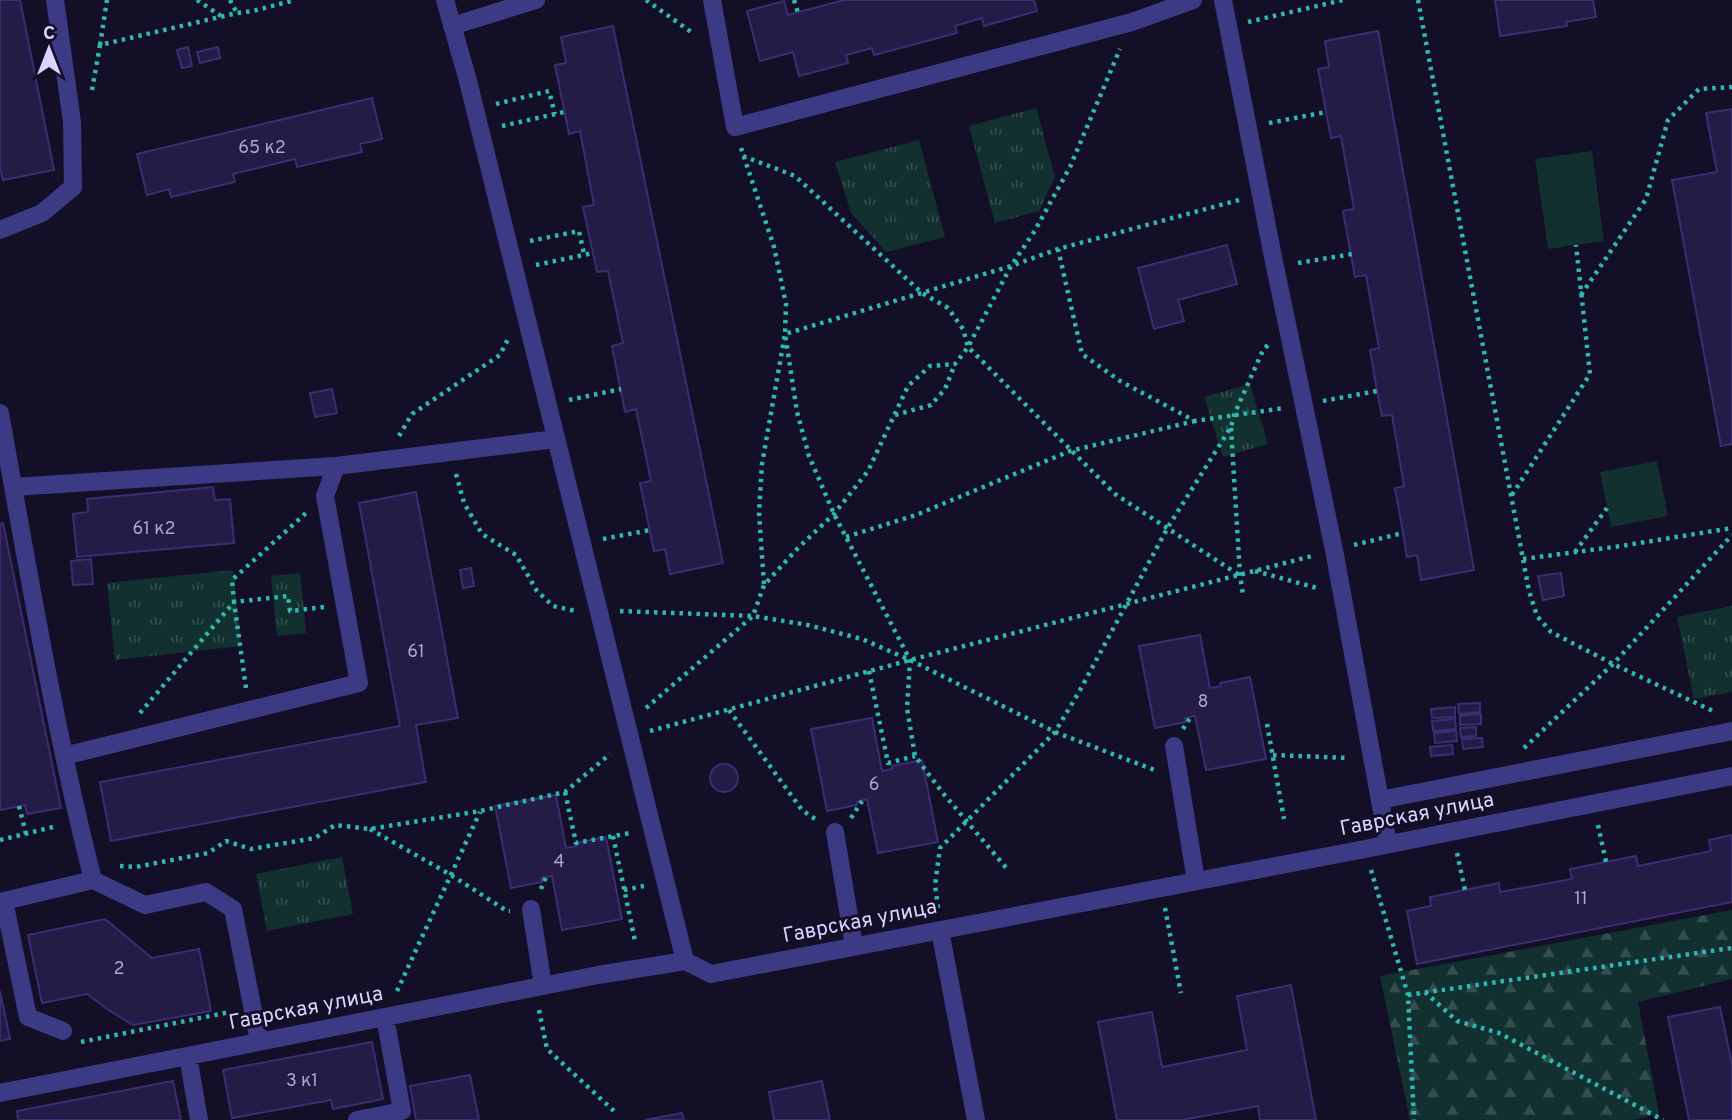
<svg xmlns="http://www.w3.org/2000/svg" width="1732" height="1120" font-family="Overpass,sans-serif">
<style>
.grass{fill:url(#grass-tufts)}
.forest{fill:url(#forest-firs)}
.pitch{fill:#12302f}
.building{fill:#241b47;stroke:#3b2d73;stroke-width:2}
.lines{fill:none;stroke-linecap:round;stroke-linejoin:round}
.path{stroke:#2fb8b0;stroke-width:4.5;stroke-dasharray:3.5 5;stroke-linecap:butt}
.minor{stroke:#3d3a85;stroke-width:18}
.labels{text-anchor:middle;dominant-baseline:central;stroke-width:6;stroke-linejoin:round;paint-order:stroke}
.number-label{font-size:18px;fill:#aca6d1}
.street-label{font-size:21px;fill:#d9d4ff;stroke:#130f26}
</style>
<defs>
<pattern id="grass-tufts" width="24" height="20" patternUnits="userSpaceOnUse" patternTransform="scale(1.75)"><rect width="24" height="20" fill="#12302f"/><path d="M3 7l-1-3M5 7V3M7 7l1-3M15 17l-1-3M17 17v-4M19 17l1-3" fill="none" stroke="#344d4e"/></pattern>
<pattern id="forest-firs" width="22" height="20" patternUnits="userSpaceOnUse" patternTransform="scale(1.75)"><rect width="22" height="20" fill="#12302f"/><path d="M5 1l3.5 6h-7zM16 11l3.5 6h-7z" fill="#344d4e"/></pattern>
</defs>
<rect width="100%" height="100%" fill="#130f26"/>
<path class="grass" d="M 1036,108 L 1055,177 L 1039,211 L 995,223 L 969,126 Z
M 919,140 L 945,237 L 886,252 L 851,213 L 835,162 Z
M 1250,384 L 1268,444 L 1223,457 L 1204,397 Z
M 233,570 L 241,646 L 115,660 L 107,583 Z
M 300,573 L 306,633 L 277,636 L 271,576 Z
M 1732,606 L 1732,692 L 1694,699 L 1677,617 Z
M 342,857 L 353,914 L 267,931 L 256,874 Z"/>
<path class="forest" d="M 1732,910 L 1732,979 L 1638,1002 L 1659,1114 L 1632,1120 L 1410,1120 L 1380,976 Z"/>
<path class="pitch" d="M 1592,151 L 1604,241 L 1548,249 L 1535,159 Z
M 1657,461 L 1668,516 L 1611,527 L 1600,472 Z"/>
<path class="building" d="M 0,0 L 20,0 L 54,170 L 3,180 L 0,167 Z
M 844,0 L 1034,0 L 1037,11 L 984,26 L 982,18 L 955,26 L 957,33 L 874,55 L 872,48 L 846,55 L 848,63 L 799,76 L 793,52 L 760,61 L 747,11 L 784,1 L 788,15 Z
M 1495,0 L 1593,0 L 1596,17 L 1566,22 L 1567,26 L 1500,36 Z
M 613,26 L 723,563 L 670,574 L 665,549 L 654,551 L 640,483 L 651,481 L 636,409 L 625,412 L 612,346 L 623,343 L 608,271 L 597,272 L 583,207 L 594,205 L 580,131 L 569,134 L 555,65 L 566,63 L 561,37 Z
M 1378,31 L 1474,570 L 1421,580 L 1417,555 L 1407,557 L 1403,533 L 1395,488 L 1404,486 L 1392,415 L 1382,416 L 1377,391 L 1370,350 L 1379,348 L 1366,275 L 1355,277 L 1343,211 L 1354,209 L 1341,136 L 1331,138 L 1318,69 L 1329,67 L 1325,41 Z
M 188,47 L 192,66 L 182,68 L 177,50 Z
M 218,47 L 220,58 L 200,63 L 197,52 Z
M 372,98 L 382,139 L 360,144 L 362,152 L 297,167 L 295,159 L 233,174 L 235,182 L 171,197 L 169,189 L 147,195 L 137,154 Z
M 1732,109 L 1732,444 L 1721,446 L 1672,180 L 1717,172 L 1706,113 Z
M 1227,245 L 1237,284 L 1178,300 L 1184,321 L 1154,329 L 1138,268 Z
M 332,389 L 337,413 L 315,417 L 310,393 Z
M 213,487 L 215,500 L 230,499 L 234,543 L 77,557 L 73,514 L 88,512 L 87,499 Z
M 416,492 L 458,718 L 416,725 L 426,782 L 111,841 L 100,782 L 400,726 L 359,503 Z
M 3,523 L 61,808 L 27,814 L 25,805 L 0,810 L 0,524 Z
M 91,559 L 93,584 L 73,585 L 71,561 Z
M 471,568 L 474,586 L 463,588 L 460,570 Z
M 1561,573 L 1564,596 L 1543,600 L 1538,576 Z
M 1200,635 L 1210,688 L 1221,686 L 1220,683 L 1250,677 L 1266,759 L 1206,770 L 1195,716 L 1185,718 L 1186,722 L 1155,728 L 1139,646 Z
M 1480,703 L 1480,712 L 1459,714 L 1458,704 Z
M 1455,707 L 1455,717 L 1432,718 L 1431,709 Z
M 1481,714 L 1481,724 L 1460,725 L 1460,716 Z
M 872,718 L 882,771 L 892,769 L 892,766 L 922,760 L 938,842 L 878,853 L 867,799 L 857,802 L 857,805 L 827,811 L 811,729 Z
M 1455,719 L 1456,729 L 1433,731 L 1432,721 Z
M 1476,727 L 1476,736 L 1461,737 L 1460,728 Z
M 1456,731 L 1457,741 L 1435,743 L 1434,733 Z
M 1482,738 L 1483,747 L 1463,749 L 1462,739 Z
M 1452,745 L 1453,754 L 1431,756 L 1430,747 Z
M710 778a14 14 0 1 1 28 0a14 14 0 1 1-28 0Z
M 556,795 L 566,848 L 577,846 L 576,843 L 606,837 L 622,919 L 562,930 L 552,876 L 541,878 L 542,882 L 511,888 L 495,806 Z
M 1732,835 L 1732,902 L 1417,964 L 1407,911 L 1431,906 L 1430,897 L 1499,883 L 1500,892 L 1572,879 L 1570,869 L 1636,856 L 1638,866 L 1711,851 L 1709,840 Z
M 105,919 L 152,958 L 199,949 L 211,1011 L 133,1025 L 107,1009 L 87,994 L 42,1003 L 28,935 Z
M 1291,985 L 1316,1120 L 1260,1120 L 1258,1106 L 1182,1120 L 1117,1120 L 1098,1022 L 1152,1012 L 1162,1067 L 1247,1050 L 1237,996 Z
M 0,991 L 10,1039 L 0,1041 Z
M 1720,1007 L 1732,1065 L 1732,1120 L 1689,1120 L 1668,1017 Z
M 372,1042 L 383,1099 L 333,1109 L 331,1100 L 232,1118 L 223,1070 Z
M 470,1075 L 479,1120 L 416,1120 L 410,1086 Z
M 173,1081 L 181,1120 L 18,1120 L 17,1111 Z
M 822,1081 L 830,1120 L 774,1120 L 769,1092 Z
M 682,1113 L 684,1120 L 645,1120 Z"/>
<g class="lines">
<path class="path" d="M 197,0 L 221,16
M 230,0 L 237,13
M 646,0 L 694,34
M 794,0 L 798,13
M 1418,0 L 1529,591 L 1537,616 L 1551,632 L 1613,664 L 1713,711
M 1248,22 L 1343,0
M 100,45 L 107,0
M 92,90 L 100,45 L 237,13 L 253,11 L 295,0
M 496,104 L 549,91 L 555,114
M 1269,123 L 1326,112
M 502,126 L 564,112
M 741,148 L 774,247 L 786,304 L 785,334 L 797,412 L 809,456 L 834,514 L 910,660 L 907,708 L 915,756 L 942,792 L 1008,870
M 743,156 L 795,176 L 922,293 L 948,308 L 963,329 L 968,347 L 1115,494 L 1239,575
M 1239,200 L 1058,249 L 1082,354 L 1120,381 L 1195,421 L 1284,408
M 530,241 L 579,231 L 584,254
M 1298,263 L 1352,254
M 536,265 L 593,253
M 1581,295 L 1646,199 L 1668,120 L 1699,89 L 1732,87
M 569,400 L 621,389
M 1323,401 L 1377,391
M 895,415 L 931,405 L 945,389 L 955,364
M 1231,428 L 1240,575 L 1243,595
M 399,436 L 412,414 L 500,355 L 508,339
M 456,474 L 464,503 L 482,534 L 516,555 L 537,591 L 553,606 L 576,611
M 1512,495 L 1590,374 L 1576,245
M 846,537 L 916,515 L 1070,451 L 1195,421
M 603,539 L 650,530
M 1354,545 L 1403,533
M 1575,552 L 1607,508
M 1523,559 L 1621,546 L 1732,528
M 1255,571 L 1317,588
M 764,584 L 759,513 L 762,464 L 785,334 L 1011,266 L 1058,249
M 620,611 L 753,616 L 808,625 L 862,639 L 910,660 L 1055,732 L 1157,771
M 869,671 L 888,763 L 915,756
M 246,688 L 234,602 L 288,596 L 290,611 L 324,607
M 646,708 L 753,616 L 764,585 L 798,548 L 834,514 L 868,471 L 908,386 L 930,366 L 955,364 L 968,347 L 1011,266 L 1034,232 L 1070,167 L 1120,49
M 729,710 L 802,810 L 818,821
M 140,713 L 234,602 L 232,580 L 306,513
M 1267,724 L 1284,819
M 1183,729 L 1190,718
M 650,731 L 910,660 L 1312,556
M 1524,748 L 1613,664 L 1732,535
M 1273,755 L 1349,758
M 565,792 L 576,843 L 630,833
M 19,806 L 26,834
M 851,818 L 862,801
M 1598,825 L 1606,862
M 370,829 L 451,875 L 507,911 L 510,911
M 613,836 L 635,941
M 0,840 L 57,826
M 1457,853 L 1465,890
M 120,866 L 136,867 L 208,853 L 226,841 L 251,849 L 315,838 L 335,825 L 370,829 L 480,811 L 565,792 L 610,754
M 1371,870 L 1408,995 L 1414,1120
M 541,889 L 546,877
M 624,890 L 644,886
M 938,908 L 935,885 L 940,848 L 1055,732 L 1079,692 L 1168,527 L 1231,427 L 1234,415 L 1263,350 L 1268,345
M 1165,908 L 1181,993
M 397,991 L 480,812
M 1425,992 L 1457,1021 L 1499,1033 L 1663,1120
M 1408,995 L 1732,948
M 539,1010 L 547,1049 L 615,1112
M 81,1042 L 230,1012"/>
<path class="minor" d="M 445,0 L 468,81 L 685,961
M 712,0 L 735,127 L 1132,22 L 1193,0
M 1223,0 L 1272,252 L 1334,550 L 1388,844
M 452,26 L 536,0
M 0,230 L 42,213 L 73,187 L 72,122 L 55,0
M 0,413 C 28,569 54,727 93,880 L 145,905 L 206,892 L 233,909 L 259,1041
M 13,487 L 336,466 L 556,439
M 1174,746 L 1196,881
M 64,756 L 359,683 L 325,496 L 336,466
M 1380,800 L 1732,731
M 835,832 L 854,946
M 531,909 L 543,986
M 940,930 L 976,1120
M 63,1031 L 28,1017 L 4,901 L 93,880
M 188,1056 L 199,1120
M 0,1093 L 598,975 L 685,961 L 711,974 L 1365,849 L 1732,776
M 357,1120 L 402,1111 L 385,1017"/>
</g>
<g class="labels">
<g class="number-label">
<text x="262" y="148">65 к2</text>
<text x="154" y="529">61 к2</text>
<text x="416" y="652">61</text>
<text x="1203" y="702">8</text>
<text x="874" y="785">6</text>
<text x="559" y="862">4</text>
<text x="1581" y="899">11</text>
<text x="119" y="969">2</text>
<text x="302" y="1081">3 к1</text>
</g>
<g class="street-label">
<text transform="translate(1417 815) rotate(-11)">Гаврская улица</text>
<text transform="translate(860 922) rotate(-11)">Гаврская улица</text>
<text transform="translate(306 1009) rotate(-11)">Гаврская улица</text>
</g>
</g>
<g transform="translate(49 49)" stroke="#130f26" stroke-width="5" paint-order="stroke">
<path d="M0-5L12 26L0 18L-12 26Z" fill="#d9d4ff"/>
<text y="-10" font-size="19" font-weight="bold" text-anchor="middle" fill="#d9d4ff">С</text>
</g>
</svg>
